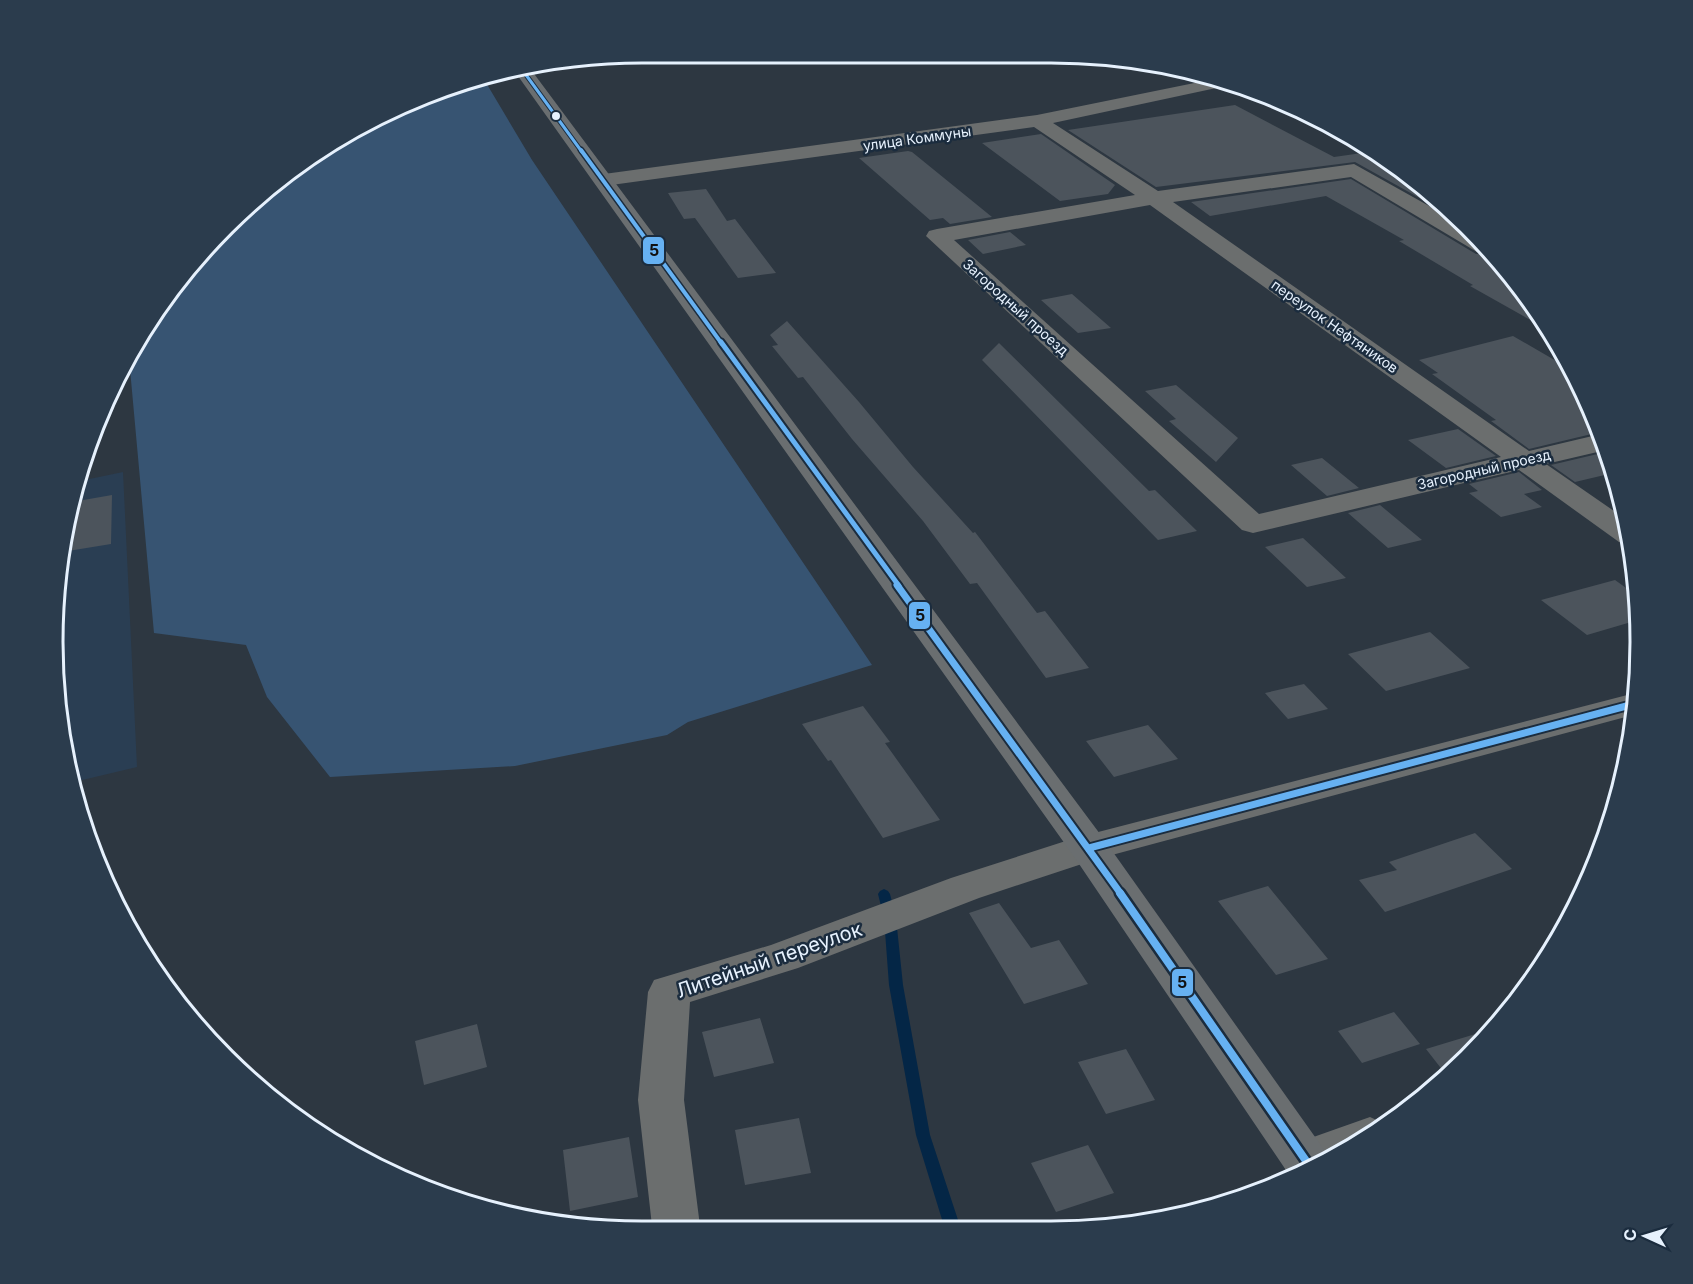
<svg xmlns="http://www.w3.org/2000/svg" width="1693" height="1284" font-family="Inter,sans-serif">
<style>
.built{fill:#2a3e53}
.green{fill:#375472}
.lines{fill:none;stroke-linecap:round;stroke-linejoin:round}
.stream{fill:#042646;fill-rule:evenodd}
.building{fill:#4c545c}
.minor{fill:#6b6e6e;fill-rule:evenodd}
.major{fill:#6a6e70;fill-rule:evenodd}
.bus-1-far4-casing{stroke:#1b2c3e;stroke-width:5}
.bus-1-far3-casing{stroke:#1b2c3e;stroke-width:7}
.bus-1-far2-casing{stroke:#1b2c3e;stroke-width:9}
.bus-1-far1-casing{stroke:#1b2c3e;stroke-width:11}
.bus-1-casing{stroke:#1b2c3e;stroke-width:13}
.bus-1-far4{stroke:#66b1f2;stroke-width:3}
.bus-1-far3{stroke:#66b1f2;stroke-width:4}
.bus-1-far2{stroke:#66b1f2;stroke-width:5}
.bus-1-far1{stroke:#66b1f2;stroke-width:7}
.bus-1{stroke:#66b1f2;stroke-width:8}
.bus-dot{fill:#e6f1fd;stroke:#1b2c3e;stroke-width:2}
.labels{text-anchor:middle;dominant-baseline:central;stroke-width:5;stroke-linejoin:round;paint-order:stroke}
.far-street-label{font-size:14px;fill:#e6f1fd;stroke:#1b2c3e}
.near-street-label{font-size:20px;fill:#e6f1fd;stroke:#1b2c3e}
.rim{fill:none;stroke:#e6f1fd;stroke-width:3}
.line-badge{stroke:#1b2c3e;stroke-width:2}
.pale-badge-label{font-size:16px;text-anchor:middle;font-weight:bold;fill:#111}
</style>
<rect width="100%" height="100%" fill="#2d3741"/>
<path class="built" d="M 123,472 L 137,767 L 74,782 L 54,681 L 64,527 L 80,481 Z"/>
<path class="green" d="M 482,76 L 532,160 L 872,665 L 688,722 L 667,735 L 515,766 L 330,777 L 267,697 L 246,645 L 154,633 L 129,358 L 199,253 L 283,175 L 347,132 Z"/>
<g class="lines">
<path class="stream" d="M 884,889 L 888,891 L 890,894 L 896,918 L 903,985 L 930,1135 L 960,1226 L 944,1226 L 916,1135 L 889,985 L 884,918 L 878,894 L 880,891 Z"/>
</g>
<path class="building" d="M 1235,105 L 1334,157 L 1376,151 L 1468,225 L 1355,162 L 1156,187 L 1068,130 Z
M 1041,134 L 1115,185 L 1108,194 L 1060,201 L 982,143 Z
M 908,151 L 912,152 L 992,217 L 950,224 L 943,218 L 930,220 L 859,158 Z
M 1351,179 L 1476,254 L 1491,254 L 1541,314 L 1550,331 L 1470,286 L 1473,285 L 1399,241 L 1404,240 L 1326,196 L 1210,216 L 1191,202 Z
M 706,189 L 727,221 L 735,219 L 776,273 L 738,278 L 695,218 L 684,219 L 668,193 Z
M 1010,232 L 1026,245 L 983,254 L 968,240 Z
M 1072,294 L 1111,328 L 1078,333 L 1041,300 Z
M 787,321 L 859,402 L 913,467 L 973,533 L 975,532 L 1037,613 L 1045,611 L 1089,668 L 1046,678 L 977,583 L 970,584 L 923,521 L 852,439 L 803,377 L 798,378 L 772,346 L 778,345 L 770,335 Z
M 1513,336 L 1570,369 L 1595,416 L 1600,432 L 1529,449 L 1491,421 L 1496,420 L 1432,374 L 1438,373 L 1419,360 Z
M 999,343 L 1149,491 L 1155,490 L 1197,531 L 1158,540 L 982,360 Z
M 1176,385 L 1238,438 L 1216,462 L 1169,421 L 1176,419 L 1145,391 Z
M 1458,429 L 1496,456 L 1446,468 L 1408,440 Z
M 1606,452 L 1613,473 L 1575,482 L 1551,465 Z
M 1322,458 L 1359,488 L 1327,496 L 1291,465 Z
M 1519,472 L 1542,490 L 1524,494 L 1542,507 L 1501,517 L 1469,493 L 1478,491 L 1469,484 Z
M 112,495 L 111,544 L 62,552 L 64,527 L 72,502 Z
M 1380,505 L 1422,540 L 1388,548 L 1348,513 Z
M 1303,538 L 1346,578 L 1307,587 L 1265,547 Z
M 1615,580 L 1636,595 L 1638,620 L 1587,635 L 1541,600 Z
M 1430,632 L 1470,668 L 1386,691 L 1348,654 Z
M 1304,684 L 1328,709 L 1288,719 L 1265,693 Z
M 863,706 L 890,742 L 885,743 L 940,820 L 883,838 L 831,760 L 828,761 L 802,724 Z
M 1148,725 L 1178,759 L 1114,777 L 1086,741 Z
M 1475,833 L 1512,869 L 1385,912 L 1359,880 L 1397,870 L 1389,862 Z
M 1268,886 L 1328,959 L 1276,975 L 1218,901 Z
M 999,903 L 1031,948 L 1059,940 L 1088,984 L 1024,1004 L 969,913 Z
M 1394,1012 L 1420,1044 L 1362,1063 L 1338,1031 Z
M 760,1018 L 774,1063 L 714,1077 L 702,1032 Z
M 477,1024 L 487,1067 L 424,1085 L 415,1041 Z
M 1492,1029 L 1468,1059 L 1447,1076 L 1426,1049 Z
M 1126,1049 L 1155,1100 L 1106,1114 L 1078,1062 Z
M 799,1118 L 811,1173 L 745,1185 L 735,1130 Z
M 629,1137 L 638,1197 L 570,1211 L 563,1150 Z
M 1088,1145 L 1114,1193 L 1056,1212 L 1031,1163 Z"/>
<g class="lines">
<path class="minor" d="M 1219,78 L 1235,84 L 1053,123 L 1158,191 L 1354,164 L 1472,230 L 1490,252 L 1477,252 L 1351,177 L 1173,202 L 1529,451 L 1601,434 L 1606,450 L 1546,464 L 1627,520 L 1631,545 L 1619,542 L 1519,470 L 1253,533 L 1242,530 L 926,236 L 929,231 L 937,229 L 1135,195 L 1034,127 L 604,186 L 597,184 L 594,180 L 597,176 L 604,174 L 1037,115 ZM 1150,205 L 1501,457 L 1259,514 L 954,240 Z
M 1635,693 L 1633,715 L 1097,859 L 979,898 L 798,968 L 690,1002 L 684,1100 L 700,1226 L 652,1226 L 638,1100 L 648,992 L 654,980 L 771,945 L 951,878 L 1075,838 Z
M 1370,1117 L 1387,1125 L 1295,1177 L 1288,1174 L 1281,1160 L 1288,1146 Z"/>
<path class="major" d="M 529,67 L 1103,838 L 1330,1158 L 1292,1179 L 1075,858 L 513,69 Z"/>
<defs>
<path id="bus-1-far4" d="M 521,68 L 582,152"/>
<path id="bus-1-far3" d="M 581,150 L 722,344"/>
<path id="bus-1-far2" d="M 721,342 L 899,586"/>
<path id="bus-1-far1" d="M 897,585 L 1121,894
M 1089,848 L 1634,704"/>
<path id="bus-1" d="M 1120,893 L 1311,1168"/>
</defs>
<use href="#bus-1-far4" class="bus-1-far4-casing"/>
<use href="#bus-1-far3" class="bus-1-far3-casing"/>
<use href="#bus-1-far2" class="bus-1-far2-casing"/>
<use href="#bus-1-far1" class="bus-1-far1-casing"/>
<use href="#bus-1" class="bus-1-casing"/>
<use href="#bus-1-far4" class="bus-1-far4"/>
<use href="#bus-1-far3" class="bus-1-far3"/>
<use href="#bus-1-far2" class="bus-1-far2"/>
<use href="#bus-1-far1" class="bus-1-far1"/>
<use href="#bus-1" class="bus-1"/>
</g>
<circle class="bus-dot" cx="556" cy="116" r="5"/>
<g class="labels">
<g class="far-street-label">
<text transform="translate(917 138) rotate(-8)">улица Коммуны</text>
<text transform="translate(1016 307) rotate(42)">Загородный проезд</text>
<text transform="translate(1335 326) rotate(35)">переулок Нефтяников</text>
<text transform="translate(1484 469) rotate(-13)">Загородный проезд</text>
</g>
<g class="near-street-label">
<text transform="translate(769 960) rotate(-19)">Литейный переулок</text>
</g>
</g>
<path d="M0 0H1693V1284H0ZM642 63H1051A579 579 0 0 1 1630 642V642A579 579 0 0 1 1051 1221H642A579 579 0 0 1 63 642V642A579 579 0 0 1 642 63Z" fill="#2b3c4d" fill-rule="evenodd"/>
<path class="rim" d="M642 63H1051A579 579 0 0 1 1630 642V642A579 579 0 0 1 1051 1221H642A579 579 0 0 1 63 642V642A579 579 0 0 1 642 63Z"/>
<g class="line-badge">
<rect x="642" y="236" width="23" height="29" rx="6" fill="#66b1f2"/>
<rect x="908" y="601" width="23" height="29" rx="6" fill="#66b1f2"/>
<rect x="1171" y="968" width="23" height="29" rx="6" fill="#66b1f2"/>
</g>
<g class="pale-badge-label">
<text x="654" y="256">5</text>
<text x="920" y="621">5</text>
<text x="1182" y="988">5</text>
</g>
<g transform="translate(1645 1236) rotate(274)" stroke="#1b2c3e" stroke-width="4.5" paint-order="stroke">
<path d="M0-4.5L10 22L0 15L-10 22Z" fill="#e6f1fd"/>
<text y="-9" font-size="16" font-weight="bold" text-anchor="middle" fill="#e6f1fd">С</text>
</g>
</svg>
